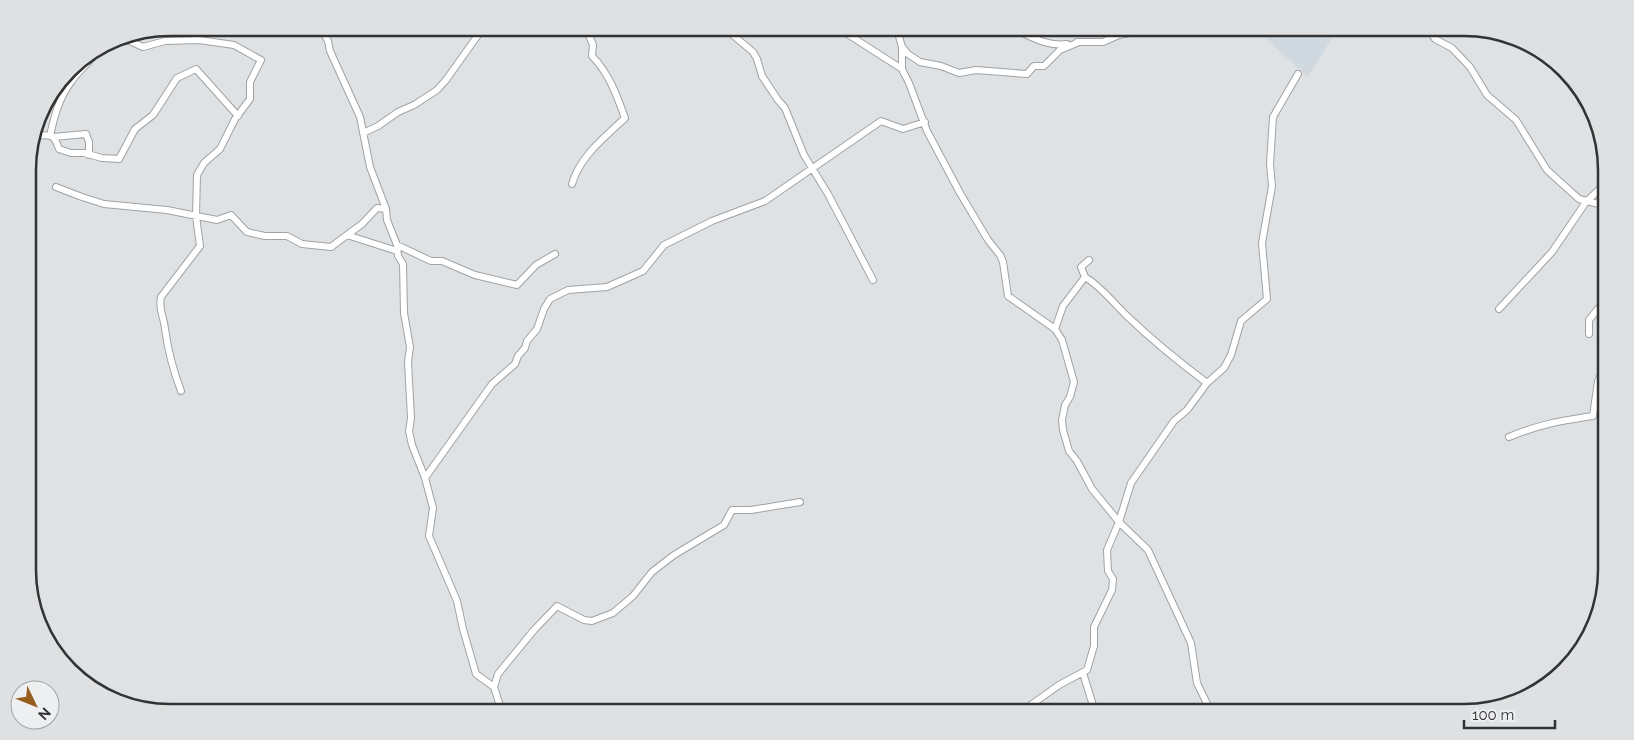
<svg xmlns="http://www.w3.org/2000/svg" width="1634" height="740" font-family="Raleway,sans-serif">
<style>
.built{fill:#d0d8e0}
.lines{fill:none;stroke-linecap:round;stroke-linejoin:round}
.street-casing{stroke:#a0a2a4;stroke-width:8}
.street{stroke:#fff;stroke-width:6}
.rim{fill:none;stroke:#323334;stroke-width:2.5}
</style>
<rect width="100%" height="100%" fill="#dfe2e4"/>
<path class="built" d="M 1254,28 L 1338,28 L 1308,77 Z"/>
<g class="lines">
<defs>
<path id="street" d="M 321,28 L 328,41 L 330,51 L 360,117 L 370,167 L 386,209 L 387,220 L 397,245 L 398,256 L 403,264 L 404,313 L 410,347 L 408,362 L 411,418 L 409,431 L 412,445 L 425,478 L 433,508 L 429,536 L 457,601 L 463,629 L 476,674 L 494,687 L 502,712
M 730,28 L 728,31 L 753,52 L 757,59 L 762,76 L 778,100 L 785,108 L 804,155 L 828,194 L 873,280
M 838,28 L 902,69
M 894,28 L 898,33 L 902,47 L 902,69 L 909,83 L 927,131 L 960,193 L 988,240 L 1000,255 L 1003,262 L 1008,296 L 1055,329 L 1062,340 L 1074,382 L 1070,397 L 1065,405 L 1062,420 L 1063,430 L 1069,451 L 1077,461 L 1092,489 L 1119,522 L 1107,550 L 1108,571 L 1113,579 L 1112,590 L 1094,627 L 1094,646 L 1087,670 L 1059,685 L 1021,712
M 955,28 L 960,30 L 966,28
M 1012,28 C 1030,36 1046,47 1067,44
M 1428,28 L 1435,39 L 1452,48 L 1470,67 L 1487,95 L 1516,120 L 1547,170 L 1579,199 L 1599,204 L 1605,212
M 848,33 L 863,33 L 879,28
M 121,37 L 143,47 L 165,41 L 199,40 L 234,45 L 261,60 L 250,82 L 250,99 L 235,119 L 220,149 L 204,163 L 197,175 L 196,216 L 200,246 L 161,297 C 158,309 164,317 165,329 C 168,351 173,370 181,391
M 1077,42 L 1103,42 L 1119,35 L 1157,28
M 902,47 L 908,54 L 920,62 L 941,66 L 959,73 L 976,70 L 1027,74 L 1034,66 L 1044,66 L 1060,50 L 1079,42
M 363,133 L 378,126 L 398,112 L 414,105 L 437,90 L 446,80 L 483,28
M 35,135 C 51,136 53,132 59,149 L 71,153 L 84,153 L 102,158 L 119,159 L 135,129 L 153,115 L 177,78 L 196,69 L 238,116
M 50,136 C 54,117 59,98 71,82 C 79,70 91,62 98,49
M 53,137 L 86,134 L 89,142 L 89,155
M 572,184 C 580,156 605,137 625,118 C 617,96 609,73 592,56 L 593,45 L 586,29 L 581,28
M 56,187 L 82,197 L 104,204 L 167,210 L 217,220 L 231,215 L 247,232 L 265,236 L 287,236 L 302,244 L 331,247 L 347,235 L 397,251
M 347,235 L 362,224 L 377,208 L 386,209
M 397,245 L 431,261 L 442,261 L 475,275 L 517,285 L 536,265 L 555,254
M 1089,260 L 1081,267 L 1085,277 C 1102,287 1113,303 1127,316 C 1152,340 1179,362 1207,383
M 1499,309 L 1552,252 L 1586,202 L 1605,184
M 1055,329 L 1063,306 L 1085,277
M 1589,334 L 1589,320 L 1606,299
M 1509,437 C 1540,424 1560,421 1593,416 L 1598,381 L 1606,363
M 425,478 L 492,384 L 515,364 L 518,356 L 525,348 L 527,341 L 537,329 L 544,309 L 550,299 L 568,290 L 607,287 L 643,271 L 664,245 L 712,221 L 765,201 L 881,121 L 903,129 L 925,122
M 1083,673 L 1095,712
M 494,687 L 498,674 L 534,630 L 557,606 L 584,620 L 592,621 L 613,613 L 633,596 L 652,572 L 674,555 L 724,525 L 732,510 L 751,510 L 800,502
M 1211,712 L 1197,683 L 1191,643 L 1148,550 L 1119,522 L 1131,483 L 1174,421 L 1187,410 L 1207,383 L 1224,368 L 1231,355 L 1241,321 L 1267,299 L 1262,243 L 1272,186 L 1270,164 L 1273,117 L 1298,74"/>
</defs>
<use href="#street" class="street-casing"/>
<use href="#street" class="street"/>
</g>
<path d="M0 0H1634V740H0ZM170 36H1464A134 134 0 0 1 1598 170V570A134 134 0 0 1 1464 704H170A134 134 0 0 1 36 570V170A134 134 0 0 1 170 36Z" fill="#dee0e2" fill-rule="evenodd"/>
<path class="rim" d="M170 36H1464A134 134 0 0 1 1598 170V570A134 134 0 0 1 1464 704H170A134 134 0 0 1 36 570V170A134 134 0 0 1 170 36Z"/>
<g transform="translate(35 705) rotate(133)"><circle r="24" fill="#edeff1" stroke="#a2a4a5"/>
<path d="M0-4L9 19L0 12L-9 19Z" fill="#975d1c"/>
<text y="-8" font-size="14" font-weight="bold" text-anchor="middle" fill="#323334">N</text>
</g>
<path d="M1464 720v8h91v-8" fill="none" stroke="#323334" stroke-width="2.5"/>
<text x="1472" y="720" font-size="15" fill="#323334" stroke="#edeff1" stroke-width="4" paint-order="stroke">100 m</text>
</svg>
